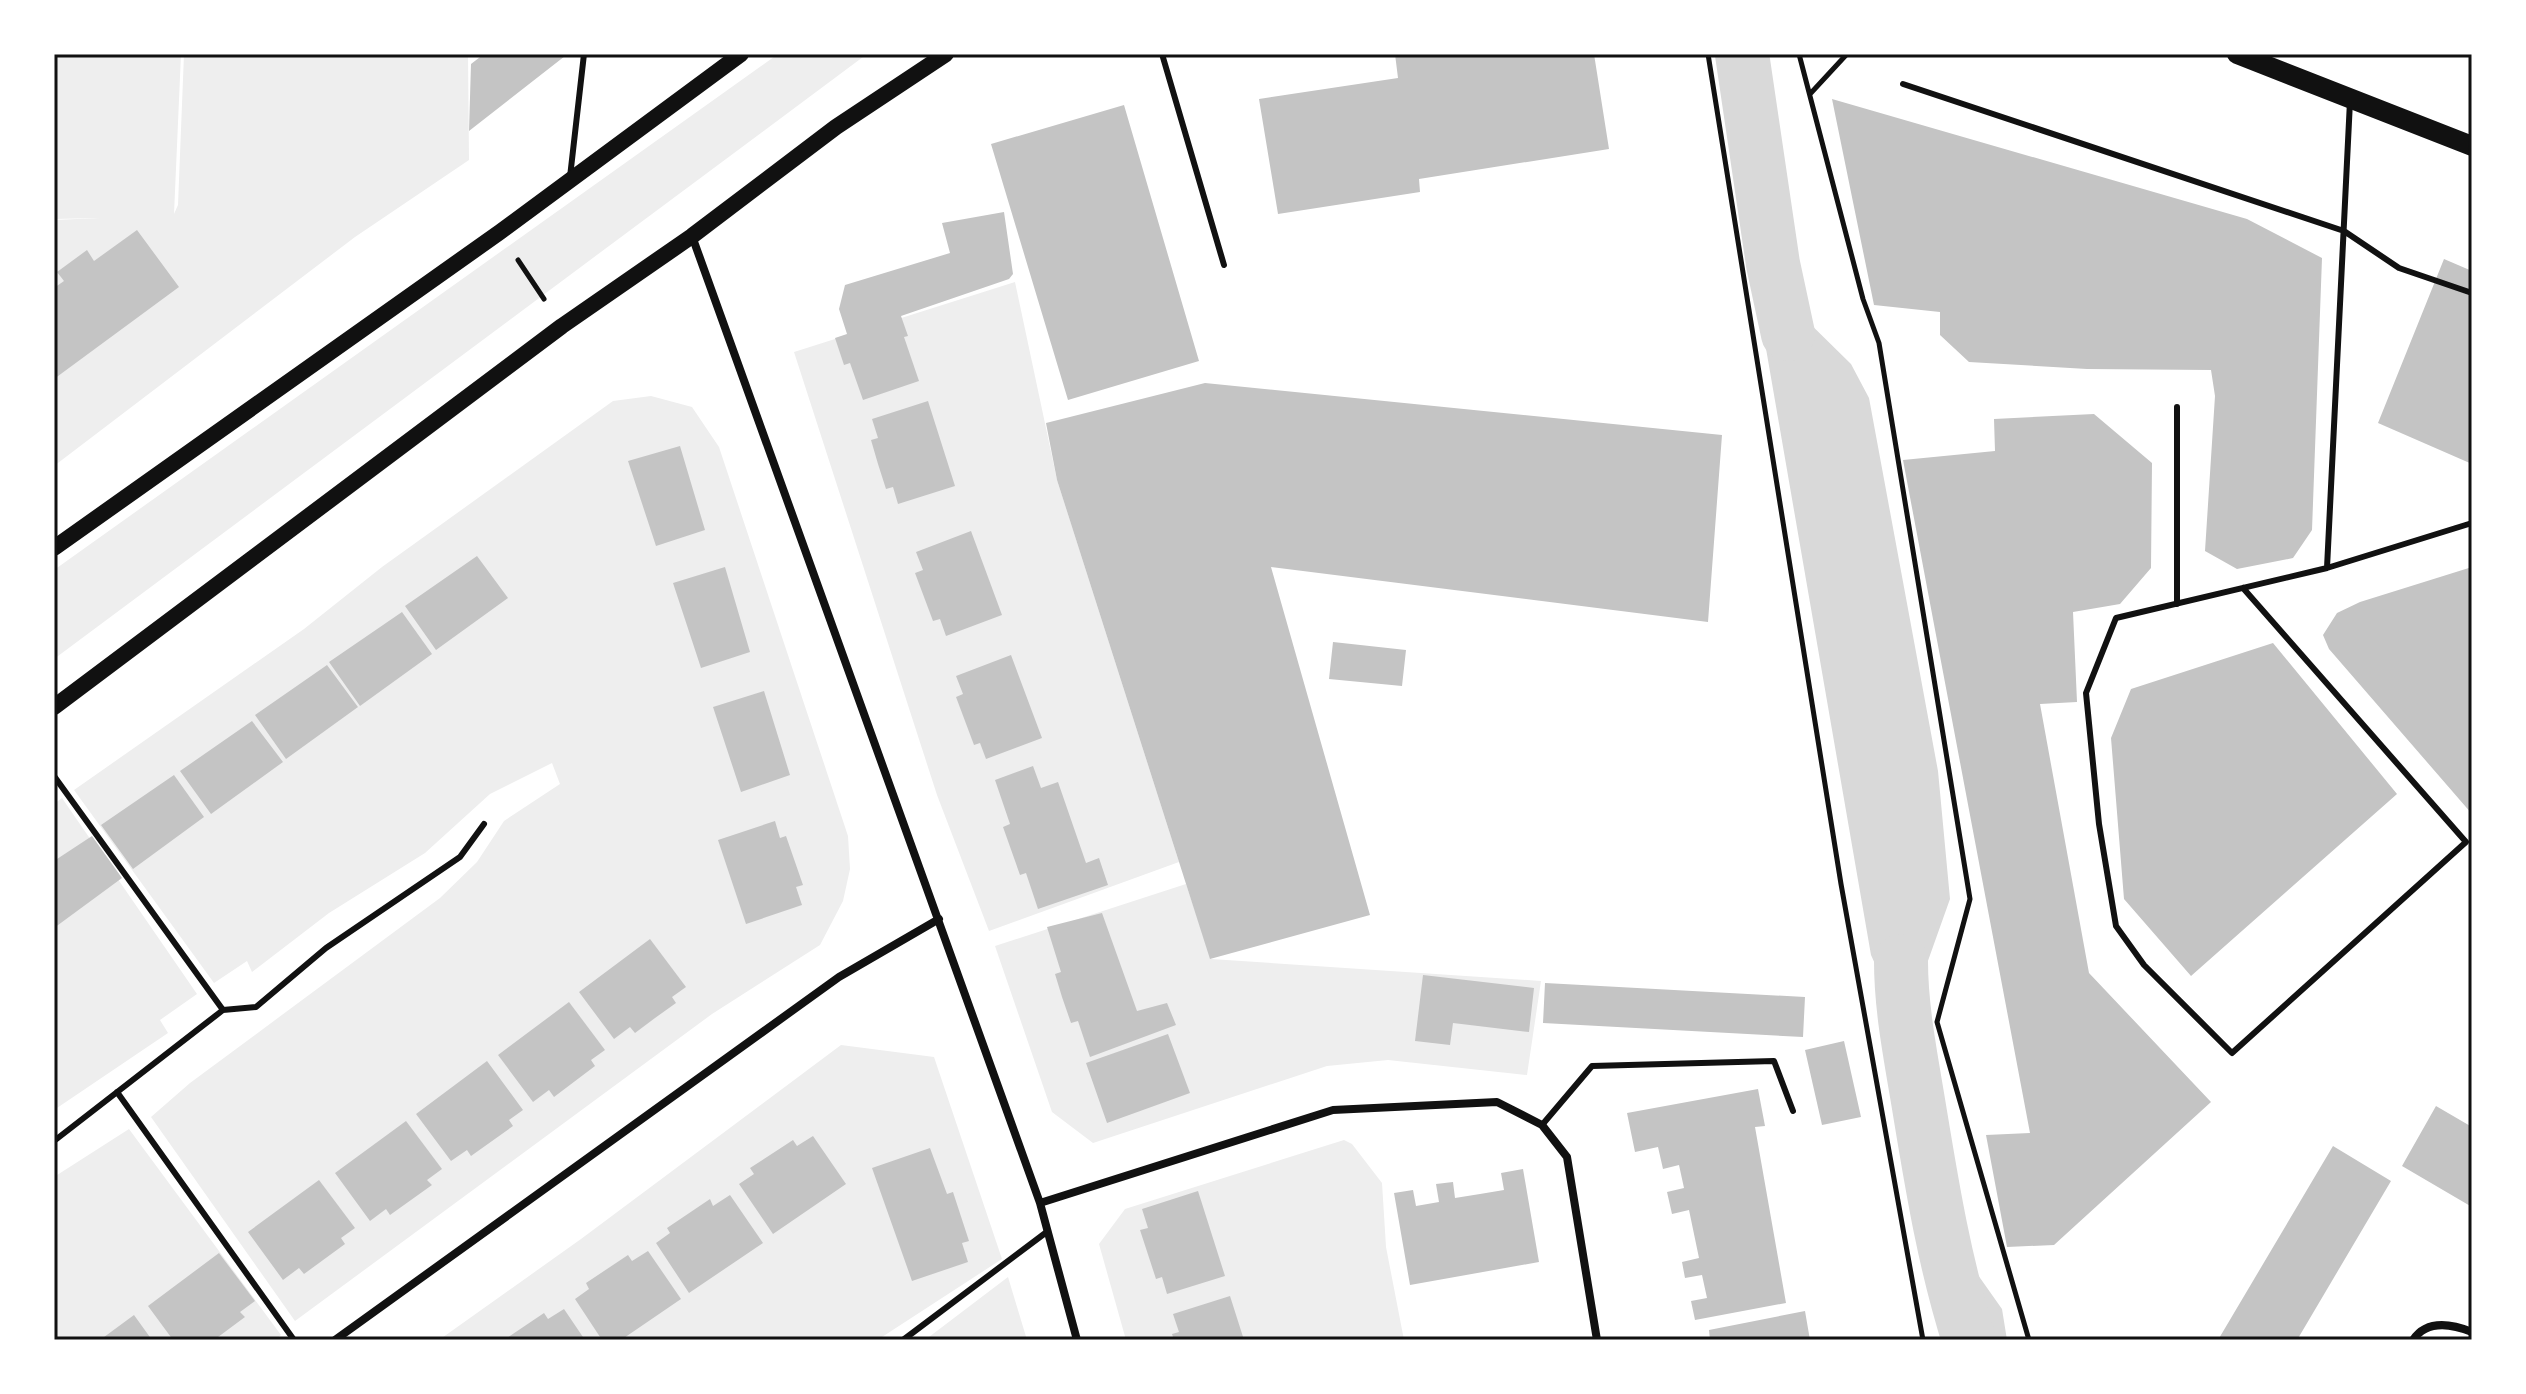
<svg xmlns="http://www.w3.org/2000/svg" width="2526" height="1394" font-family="Raleway,sans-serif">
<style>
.green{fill:#eee}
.water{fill:#d9d9d9}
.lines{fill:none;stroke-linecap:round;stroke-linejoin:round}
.canal{stroke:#d9d9d9;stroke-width:54}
.building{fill:#c4c4c4}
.path{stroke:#111;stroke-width:5}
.service{stroke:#111;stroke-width:6}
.minor{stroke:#111;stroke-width:8}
.secondary{stroke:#111;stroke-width:16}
.primary{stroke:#111;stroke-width:20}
.neatline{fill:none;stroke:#111;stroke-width:3}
</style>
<rect width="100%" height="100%" fill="#fff"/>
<path class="green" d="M 54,54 L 181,54 L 174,214 L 178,205 L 184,54 L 468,54 L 469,160 L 355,237 L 54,466 L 54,220 L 100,218 L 54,219 Z
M 778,54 L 867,54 L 54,659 L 54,570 Z
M 1015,282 L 1057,480 L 1179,862 L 989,931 L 937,795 L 794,352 Z
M 651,396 L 692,407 L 719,447 L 848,836 L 850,869 L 843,901 L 820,945 L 712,1014 L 295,1321 L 151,1117 L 190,1083 L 440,898 L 477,862 L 504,821 L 560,784 L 552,763 L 490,794 L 425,853 L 329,913 L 252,972 L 247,961 L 214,983 L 74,790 L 304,629 L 382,567 L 613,401 Z
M 62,798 L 197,994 L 160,1020 L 168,1033 L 54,1110 L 54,804 Z
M 1186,884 L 1211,959 L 1541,981 L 1527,1075 L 1388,1060 L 1327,1066 L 1093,1143 L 1052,1112 L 995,946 Z
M 841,1045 L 934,1057 L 1002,1259 L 882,1337 L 868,1340 L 439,1340 L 581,1239 Z
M 129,1129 L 281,1335 L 275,1340 L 54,1340 L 54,1177 Z
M 1344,1140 L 1352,1144 L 1382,1183 L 1386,1247 L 1404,1340 L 1126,1340 L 1099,1244 L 1125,1209 Z
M 1008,1277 L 1027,1340 L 925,1340 Z"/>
<path class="water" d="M 1733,54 L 1752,54 L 1747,90 Z
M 1773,264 L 1794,308 L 1851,364 L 1869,398 L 1938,771 L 1950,899 L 1919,986 L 1907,1035 L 1871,955 L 1764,337 Z
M 1937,1217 L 2002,1309 L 2007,1340 L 1941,1340 L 1932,1261 Z"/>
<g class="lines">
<path class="canal" d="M 1742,54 L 1773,264 L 1788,334
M 1901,961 C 1901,1012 1912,1063 1920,1113 C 1933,1192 1945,1264 1969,1340"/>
</g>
<path class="building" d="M 484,54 L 564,54 L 565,56 L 469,131 L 471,64 Z
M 1395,54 L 1594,54 L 1609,149 L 1419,179 L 1420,192 L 1278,214 L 1259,99 L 1398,78 Z
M 1832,99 L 2247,219 L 2322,258 L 2312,530 L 2293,558 L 2237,569 L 2205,551 L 2215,396 L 2211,370 L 2087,369 L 1969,362 L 1940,335 L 1940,312 L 1874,305 Z
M 1124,105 L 1199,361 L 1068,400 L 991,144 Z
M 1004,212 L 1013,274 L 1009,279 L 901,316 L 908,336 L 904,337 L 919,381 L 863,400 L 850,363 L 844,365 L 835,338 L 847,334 L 839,309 L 845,285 L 950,253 L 942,223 Z
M 137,230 L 179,287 L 54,379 L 54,288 L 64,281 L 57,272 L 87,250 L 94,261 Z
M 2444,259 L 2472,271 L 2472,464 L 2378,423 Z
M 1205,383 L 1722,435 L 1708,622 L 1271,567 L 1370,915 L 1210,959 L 1057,480 L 1046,423 Z
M 928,401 L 955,486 L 898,504 L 893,487 L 886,489 L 878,464 L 871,440 L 878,438 L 872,419 Z
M 2094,414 L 2152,463 L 2151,568 L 2120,604 L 2073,612 L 2077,702 L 2040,704 L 2089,973 L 2211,1102 L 2054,1245 L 2007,1247 L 1986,1135 L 2030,1133 L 1903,460 L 1995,451 L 1994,419 Z
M 680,446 L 705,530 L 656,546 L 628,461 Z
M 971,531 L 1002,615 L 946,636 L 940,619 L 933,621 L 915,573 L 923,570 L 916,552 Z
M 477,556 L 508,598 L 436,650 L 405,606 Z
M 725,567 L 750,652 L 701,668 L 673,583 Z
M 2472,567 L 2472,814 L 2329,649 L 2323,635 L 2337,613 L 2360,602 Z
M 402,612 L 432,654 L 360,706 L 329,662 Z
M 1333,642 L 1406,650 L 1402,686 L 1329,679 Z
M 2273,643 L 2397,794 L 2191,976 L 2124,899 L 2111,738 L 2131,689 Z
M 1011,655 L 1042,738 L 986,759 L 980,743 L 974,745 L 956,697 L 963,694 L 956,676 Z
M 327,665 L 358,707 L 286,759 L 255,715 Z
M 764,691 L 790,775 L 741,792 L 713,707 Z
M 252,721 L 283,762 L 211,814 L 180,771 Z
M 1033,766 L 1041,788 L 1058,782 L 1086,863 L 1099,858 L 1108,885 L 1038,909 L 1026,873 L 1020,875 L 1003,827 L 1010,824 L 995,780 Z
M 174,775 L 204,817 L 133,869 L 101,825 Z
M 775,821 L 780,838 L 786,836 L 803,885 L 796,887 L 802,905 L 746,924 L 718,840 Z
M 92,836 L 122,878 L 54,928 L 54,861 Z
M 1102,913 L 1137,1011 L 1167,1003 L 1176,1025 L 1090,1057 L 1078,1021 L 1071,1023 L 1062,997 L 1055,974 L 1061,972 L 1047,927 Z
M 650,939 L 686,987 L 672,997 L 676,1003 L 655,1018 L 635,1033 L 630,1027 L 614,1039 L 579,992 Z
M 1423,975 L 1534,988 L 1529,1032 L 1453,1023 L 1450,1045 L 1415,1041 Z
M 1545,983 L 1805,997 L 1803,1037 L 1543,1023 Z
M 569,1002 L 605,1050 L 591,1060 L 595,1066 L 554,1097 L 549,1090 L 533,1102 L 498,1055 Z
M 1168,1034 L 1190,1093 L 1107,1123 L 1086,1063 Z
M 1844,1041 L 1861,1117 L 1822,1125 L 1805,1050 Z
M 487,1061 L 523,1110 L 509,1120 L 513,1126 L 471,1156 L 467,1150 L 451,1161 L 416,1114 Z
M 1758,1089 L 1765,1126 L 1755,1127 L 1786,1303 L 1695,1320 L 1691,1301 L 1707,1298 L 1702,1275 L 1685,1278 L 1682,1262 L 1699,1258 L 1689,1210 L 1672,1214 L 1667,1192 L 1684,1188 L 1679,1165 L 1663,1169 L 1658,1147 L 1635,1152 L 1627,1113 Z
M 2436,1106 L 2472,1127 L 2472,1207 L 2402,1166 Z
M 406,1121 L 442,1169 L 427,1180 L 432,1185 L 390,1215 L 386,1209 L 370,1221 L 335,1173 Z
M 813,1136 L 846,1184 L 773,1234 L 739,1184 L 754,1174 L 750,1168 L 793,1140 L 797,1146 Z
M 2333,1146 L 2391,1181 L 2300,1335 L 2297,1340 L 2218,1340 Z
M 930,1148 L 947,1194 L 953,1192 L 969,1241 L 962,1243 L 968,1262 L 912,1281 L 872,1168 Z
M 1523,1169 L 1539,1262 L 1410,1285 L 1394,1193 L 1413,1190 L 1416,1206 L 1439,1202 L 1436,1184 L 1453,1182 L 1455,1198 L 1480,1194 L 1504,1190 L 1501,1173 Z
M 319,1180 L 355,1228 L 341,1238 L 345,1244 L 304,1274 L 299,1268 L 283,1280 L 248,1232 Z
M 1198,1191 L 1225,1276 L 1167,1294 L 1162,1277 L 1156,1279 L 1140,1230 L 1148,1228 L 1142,1209 Z
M 730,1195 L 763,1243 L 689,1293 L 656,1243 L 670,1233 L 667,1228 L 710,1199 L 713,1206 Z
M 648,1251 L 681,1299 L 621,1340 L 602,1340 L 575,1299 L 589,1289 L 586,1283 L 628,1255 L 632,1261 Z
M 219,1253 L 255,1301 L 240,1312 L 245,1317 L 214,1340 L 173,1340 L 148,1306 Z
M 1230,1296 L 1244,1340 L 1174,1340 L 1172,1334 L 1179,1332 L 1173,1314 Z
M 564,1309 L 585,1340 L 504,1340 L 544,1313 L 548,1319 Z
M 1805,1311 L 1810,1340 L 1710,1340 L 1709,1330 Z
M 134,1315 L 152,1340 L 100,1340 Z"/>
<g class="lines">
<path class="path" d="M 1708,54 L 1841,884 L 1923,1340
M 1799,54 L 1863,299 L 1879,343 L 1970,899 L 1937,1022 L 2029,1340
M 1810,94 L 1847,54
M 518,260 L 544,299"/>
<path class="service" d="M 1162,54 L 1224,265
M 1903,84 L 2344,231 L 2399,268 L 2472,293
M 570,177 L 584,54
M 2327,568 L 2472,523
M 2243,588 L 2466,842 L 2232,1053 L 2144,965 L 2116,926 L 2099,824 L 2086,693 L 2116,618 L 2327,568 L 2350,101
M 2177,604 L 2177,407
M 54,776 L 223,1010
M 117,1092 L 294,1340
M 1542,1125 L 1592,1066 L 1774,1061 L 1793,1111
M 54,1141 L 223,1010 L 256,1007 L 326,948 L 460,857 L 484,824
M 903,1340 L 1048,1231"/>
<path class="minor" d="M 692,236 L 1040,1203 L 1077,1340
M 1040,1203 L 1333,1110 L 1497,1102 L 1542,1125 L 1567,1157 L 1597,1340
M 335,1340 L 839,977 L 939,919
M 2413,1340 C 2427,1319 2452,1324 2472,1332"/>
<path class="secondary" d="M 54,548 L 500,232 L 741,54
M 54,707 L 562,326 L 692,236 L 836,127 L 946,54"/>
<path class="primary" d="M 2237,54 L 2472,146"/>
</g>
<rect width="2526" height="1394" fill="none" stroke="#ffffff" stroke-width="112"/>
<rect x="56" y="56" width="2414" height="1282" class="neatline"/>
</svg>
